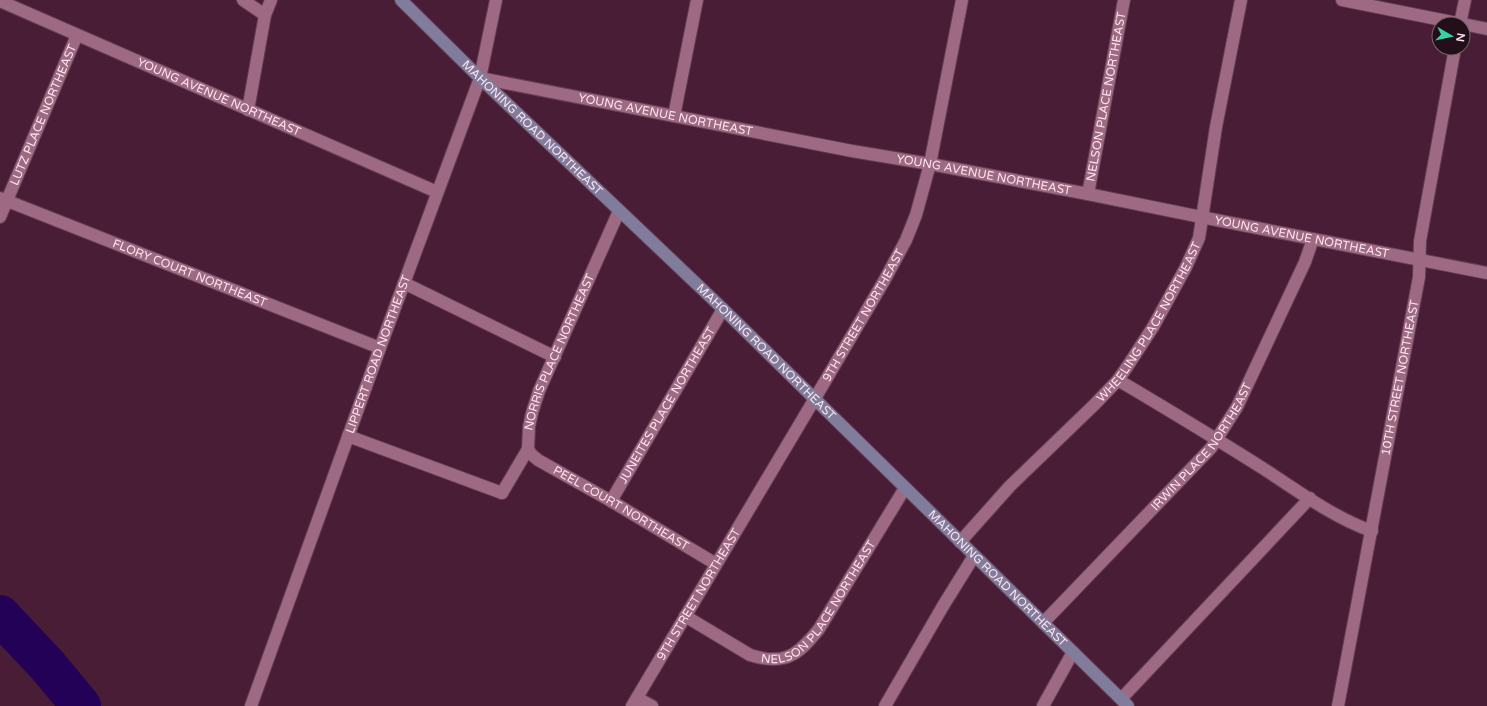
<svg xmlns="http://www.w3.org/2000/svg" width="1487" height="706" font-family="'Varela Round',sans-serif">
<rect width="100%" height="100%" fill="#491d35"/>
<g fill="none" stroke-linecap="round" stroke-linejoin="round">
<path stroke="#220157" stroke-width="40" d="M0 615 48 666 81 706"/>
<defs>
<g id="service">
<path d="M674 116 697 0"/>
<path id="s1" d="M1088 194 1124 0"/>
<path d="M404 283 555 357"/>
<path d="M1118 380C1167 409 1215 438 1264 469 1296 490 1336 519 1372 531"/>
<path d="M348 436 502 493"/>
<path id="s2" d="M960 542 1010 486 1094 405 1118 380 1127 367 1153 327 1186 267 1199 238 1216 127 1241 0"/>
<path id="s3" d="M1043 623 1211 448 1237 407 1305 262 1313 239"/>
<path d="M1121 699 1310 498"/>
</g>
<g id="minor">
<path d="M243 0 265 15"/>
<path d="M1342 0 1462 24"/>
<path id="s4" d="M0 1 437 192"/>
<path d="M1460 24 1465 0"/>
<path d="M1463 24 1487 29"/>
<path id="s5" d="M480 78 852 151 930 164 1088 194 1201 217 1487 273"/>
<path d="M248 110 265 15 271 0"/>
<path id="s6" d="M0 198 380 348"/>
<path id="s7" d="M0 217 77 35"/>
<path id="s8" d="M528 449 531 454 538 460 611 501 716 564"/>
<path id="s9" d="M502 493 528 449 529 427 532 413 539 391 619 211"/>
<path id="s10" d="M611 501 723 309"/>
<path id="s11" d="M685 616 750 655C785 666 798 655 819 629L905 488"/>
<path d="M637 698 652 706"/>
<path id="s12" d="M251 706 380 348 480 78 496 0"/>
<path id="s13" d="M632 706 814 400"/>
<path d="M885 706 943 606 974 556"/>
<path d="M1043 706 1073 652"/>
<path id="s14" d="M1338 706 1419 277 1420 241 1455 48"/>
</g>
<g id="tertiary">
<path id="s15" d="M814 400 884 281 906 240 916 215 930 164 962 0"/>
</g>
<g id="secondary">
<path id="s16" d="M401 0 480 78 723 309 1128 706"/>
</g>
</defs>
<use href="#service" stroke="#633e53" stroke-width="14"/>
<use href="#minor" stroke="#633e53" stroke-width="14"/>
<use href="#tertiary" stroke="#633e53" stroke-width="14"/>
<use href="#secondary" stroke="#633e53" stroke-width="14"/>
<use href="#service" stroke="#9e6983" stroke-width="12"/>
<use href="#minor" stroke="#9e6983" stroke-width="12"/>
<use href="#tertiary" stroke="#9e6983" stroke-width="12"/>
<use href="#secondary" stroke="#817c9c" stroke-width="12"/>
</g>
<g text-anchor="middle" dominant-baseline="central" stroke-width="3" stroke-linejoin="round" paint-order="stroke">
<g font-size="12" fill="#fde4ef" stroke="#230f1a">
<text stroke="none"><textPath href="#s4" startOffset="239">YOUNG AVENUE NORTHEAST</textPath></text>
<text stroke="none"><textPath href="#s1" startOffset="99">NELSON PLACE NORTHEAST</textPath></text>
<text stroke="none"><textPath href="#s5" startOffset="189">YOUNG AVENUE NORTHEAST</textPath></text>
<text stroke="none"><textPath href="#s7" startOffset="111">LUTZ PLACE NORTHEAST</textPath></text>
<text stroke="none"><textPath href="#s16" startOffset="183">MAHONING ROAD NORTHEAST</textPath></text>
<text stroke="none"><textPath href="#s5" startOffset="513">YOUNG AVENUE NORTHEAST</textPath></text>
<text stroke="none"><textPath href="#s5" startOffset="837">YOUNG AVENUE NORTHEAST</textPath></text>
<text stroke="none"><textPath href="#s6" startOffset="204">FLORY COURT NORTHEAST</textPath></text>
<text stroke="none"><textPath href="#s15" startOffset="98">9TH STREET NORTHEAST</textPath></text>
<text stroke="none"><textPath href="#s2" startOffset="292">WHEELING PLACE NORTHEAST</textPath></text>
<text stroke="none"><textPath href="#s16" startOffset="507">MAHONING ROAD NORTHEAST</textPath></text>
<text stroke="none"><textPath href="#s9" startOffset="154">NORRIS PLACE NORTHEAST</textPath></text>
<text stroke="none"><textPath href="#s12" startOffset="374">LIPPERT ROAD NORTHEAST</textPath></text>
<text stroke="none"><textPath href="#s14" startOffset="334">10TH STREET NORTHEAST</textPath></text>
<text stroke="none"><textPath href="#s10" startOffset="111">JUNEITES PLACE NORTHEAST</textPath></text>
<text stroke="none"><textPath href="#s3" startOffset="238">IRWIN PLACE NORTHEAST</textPath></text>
<text stroke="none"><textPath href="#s8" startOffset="111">PEEL COURT NORTHEAST</textPath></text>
<text stroke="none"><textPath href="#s16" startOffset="831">MAHONING ROAD NORTHEAST</textPath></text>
<text stroke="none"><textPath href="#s13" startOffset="130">9TH STREET NORTHEAST</textPath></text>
<text stroke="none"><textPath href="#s11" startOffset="173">NELSON PLACE NORTHEAST</textPath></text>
</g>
</g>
<g transform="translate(1451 36) rotate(99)"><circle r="19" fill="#230f1a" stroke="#7a646f"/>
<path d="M0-3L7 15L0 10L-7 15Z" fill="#35d4a7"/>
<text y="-6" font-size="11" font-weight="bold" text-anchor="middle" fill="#fde4ef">N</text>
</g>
</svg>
